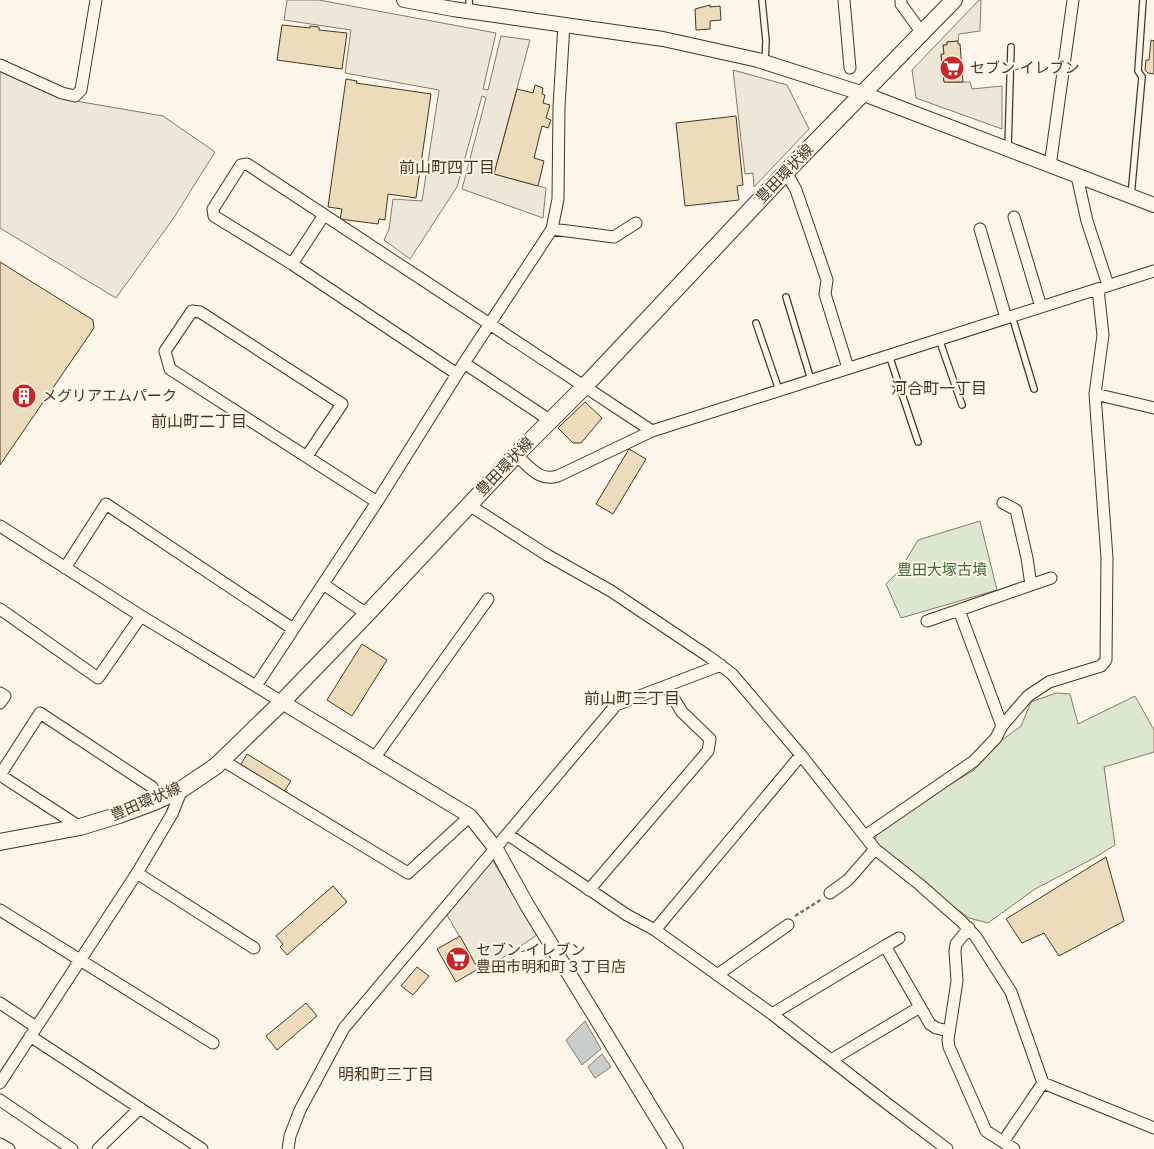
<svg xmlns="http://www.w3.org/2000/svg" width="1154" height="1149" font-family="'Alegreya Sans','Noto Sans JP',sans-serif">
<rect width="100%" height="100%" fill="#fbf6e9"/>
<path fill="#dce7d0" stroke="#887966" d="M980 521 997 590 901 618 886 584 900 570 918 540Z
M1056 693 1070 694 1078 724 1135 696 1154 730V752L1104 767 1115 845 1094 858 1035 889 988 923 969 918 875 849 876 834 923 801 974 770 1002 740 1021 726 1031 702Z"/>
<path fill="#ede7d9" stroke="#887966" d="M287 0H319L496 33 483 89 488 90 501 36 530 40 494 174 546 188 543 218 462 189 486 98 482 96 457 187 410 259 384 240 389 229 393 199 422 201 439 90 345 73 351 30 284 20Z
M979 0H981L980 31 959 34 958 41 947 42V45H943L944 54 941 55 944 82H970L972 89 1002 86V129L916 98 912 70Z
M0 68 70 100 163 116 215 152 173 219 116 298 0 228Z
M733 70 787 85 809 129 754 187 753 173 745 174Z
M489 861H493L537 935 480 973 446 913Z"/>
<path fill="#c9cecd" stroke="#887966" d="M585 1021 601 1049 582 1065 566 1040Z
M602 1054 611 1067 595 1078 588 1067Z"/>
<path fill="#ecdcbc" stroke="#4a3520" d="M710 5V7L720 6 721 20 710 21V29L696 30 695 9Z
M282 25 310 28V26L319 27V30L347 33 342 69 277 60Z
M1151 40 1154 41V74L1148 73 1145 70 1146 60H1149Z
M958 41V44H960L963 82H944L941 54H944L943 45H947V42Z
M346 79 357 81 356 83 431 94 416 198 388 194 385 220 379 219 378 224 340 219 342 209 328 207Z
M535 85 543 88 542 94 545 95 543 103 550 105 546 118 551 120 548 128 542 126 534 158 544 161 538 186 494 174 517 89 533 93Z
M736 116 743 185 737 186 739 200 685 206 676 123Z
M0 262 93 320 94 328 0 465Z
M585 402 602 418 581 443H573L558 428Z
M629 449 646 459 613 514 596 504Z
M362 644 387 660 352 716 327 700Z
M247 754 291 781 283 793 240 766Z
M1106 857 1124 921 1059 956 1044 933 1022 943 1006 919Z
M333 886 347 902 287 955 280 947 283 944 276 936Z
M460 936 478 969 456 982 437 949Z
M417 967 429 976 413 995 401 986Z
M306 1003 317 1016 277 1050 266 1036Z"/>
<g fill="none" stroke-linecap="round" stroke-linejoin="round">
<defs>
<path id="service" d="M469 0 470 11
M762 0 766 41 765 63
M1008 148 1011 47
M1131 196 1142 77 1138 71 1143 0
M786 297 811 380
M1012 316 1034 389
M756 323 779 390
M939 339 962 405
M889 355 918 442"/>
<path id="minor" d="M844 0 850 68
M901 0V4L922 33
M0 65 62 93 75 96 81 90 96 0
M1050 166 1073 0
M786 172 796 190 827 280 825 294 848 368
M1077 176 1087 221 1108 285
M1014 217 1041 307
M552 229 614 237 636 223
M980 229 1006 318
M292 264 324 215
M464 363 551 421
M457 374 292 264 214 216 213 209 241 165 247 164 652 431
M1095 394 1154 408
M516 455C530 467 539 482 558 476L652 431 1154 271
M307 456 342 404 200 312 192 311 165 351 170 369 377 502
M1003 503 1016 510 1027 558 1031 585
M469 505 547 555 611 591 708 656 732 674 801 755 875 849 919 884 961 921 976 937 1011 992 1043 1083 1154 1128
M0 526 141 616 282 702
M65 568 106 504 293 629
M323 584 367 614
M0 609 98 678 141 616
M927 621 959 610
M256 686 377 502 464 363 552 229 558 199 559 107 564 24
M0 693 5 696 0 703
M1002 726 959 610 1051 578
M375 757 488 599
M222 760 408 873 470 816
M80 827 0 775 40 713 152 787 160 800
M507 834 627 915 655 930 772 1014 885 1102 947 1149
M865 836 974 761 996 738 1002 726 1028 696 1049 682 1101 666 1106 660 1107 558 1095 394 1103 335 1098 289
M137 873 254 948
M589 890 708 751 710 739 682 712 666 686
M830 893 848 880 875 849
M0 910 213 1043
M969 928 956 944 955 951 957 981 948 1040 949 1047 986 1131 1014 1149
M655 930 801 755
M885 946 899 938
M717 975 788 925
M0 1003 36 1027
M772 1014 885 946 930 1024 936 1028 949 1031
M30 1036 202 1149
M831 1060 920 1007
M0 1083 137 873 172 814 182 789
M0 1100 72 1149
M1003 1142 1043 1083
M0 1144 9 1149
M98 1149 140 1108
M288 1149 290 1136 300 1110 344 1028 616 705 721 665"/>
<path id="tertiary" d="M404 0 453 9 663 39 758 60 864 94 1154 205
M282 702 470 816 496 849 527 905 676 1149"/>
<path id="secondary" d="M0 842 80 827 119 815 154 802 182 789 216 766 282 702 367 614 516 455 584 387 786 172 954 0"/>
</defs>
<use href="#service" stroke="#4a3520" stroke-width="8"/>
<use href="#minor" stroke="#4a3520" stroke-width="13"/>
<use href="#tertiary" stroke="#4a3520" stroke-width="16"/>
<use href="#secondary" stroke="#4a3520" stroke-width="18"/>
<path stroke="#7f6f5c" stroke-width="2.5" stroke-dasharray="4 2.5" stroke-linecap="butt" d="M795 916 822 899"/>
<use href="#service" stroke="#fbf6e9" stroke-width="5.5"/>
<use href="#minor" stroke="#fbf6e9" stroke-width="11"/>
<use href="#tertiary" stroke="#fbf6e9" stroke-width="14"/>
<use href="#secondary" stroke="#fbf6e9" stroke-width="16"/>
</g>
<defs>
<symbol id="supermarket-disc" viewBox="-11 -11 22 22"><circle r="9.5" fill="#c62828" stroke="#fbf6e9"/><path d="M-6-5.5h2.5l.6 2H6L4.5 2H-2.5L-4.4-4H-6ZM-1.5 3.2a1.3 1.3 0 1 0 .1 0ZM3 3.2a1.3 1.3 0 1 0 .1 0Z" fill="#fff"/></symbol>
<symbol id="building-disc" viewBox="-11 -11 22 22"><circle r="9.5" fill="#c62828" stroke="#fbf6e9"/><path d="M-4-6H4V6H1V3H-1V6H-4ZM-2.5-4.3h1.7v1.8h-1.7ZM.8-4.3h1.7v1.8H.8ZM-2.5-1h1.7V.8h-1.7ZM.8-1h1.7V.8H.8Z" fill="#fff"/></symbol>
</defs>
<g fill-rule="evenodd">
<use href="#supermarket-disc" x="938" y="54" width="28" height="28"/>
<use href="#building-disc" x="10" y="382" width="28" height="28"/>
<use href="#supermarket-disc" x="444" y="945" width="28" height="28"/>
</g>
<g text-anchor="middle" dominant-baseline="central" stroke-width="4" stroke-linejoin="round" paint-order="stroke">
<g font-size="15" fill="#4a3520" stroke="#fbf6e9" text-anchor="start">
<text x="970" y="68">セブン-イレブン</text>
<text x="42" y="396">メグリアエムパーク</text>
<text x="476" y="950">セブン-イレブン<tspan x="476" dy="17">豊田市明和町３丁目店</tspan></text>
</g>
<g font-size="15" fill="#4a3520" stroke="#fbf6e9">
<text transform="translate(785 174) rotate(-46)">豊田環状線</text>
<text transform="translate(505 467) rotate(-46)">豊田環状線</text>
<text transform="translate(146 802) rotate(-23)">豊田環状線</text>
</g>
<g font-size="15" fill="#436837" stroke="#fbf6e9">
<text x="942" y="570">豊田大塚古墳</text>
</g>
<g font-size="16" fill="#4a3520" stroke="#fbf6e9">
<text x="447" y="168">前山町四丁目</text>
<text x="939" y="389">河合町一丁目</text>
<text x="199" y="422">前山町二丁目</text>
<text x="632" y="699">前山町三丁目</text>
<text x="386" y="1075">明和町三丁目</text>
</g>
</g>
</svg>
